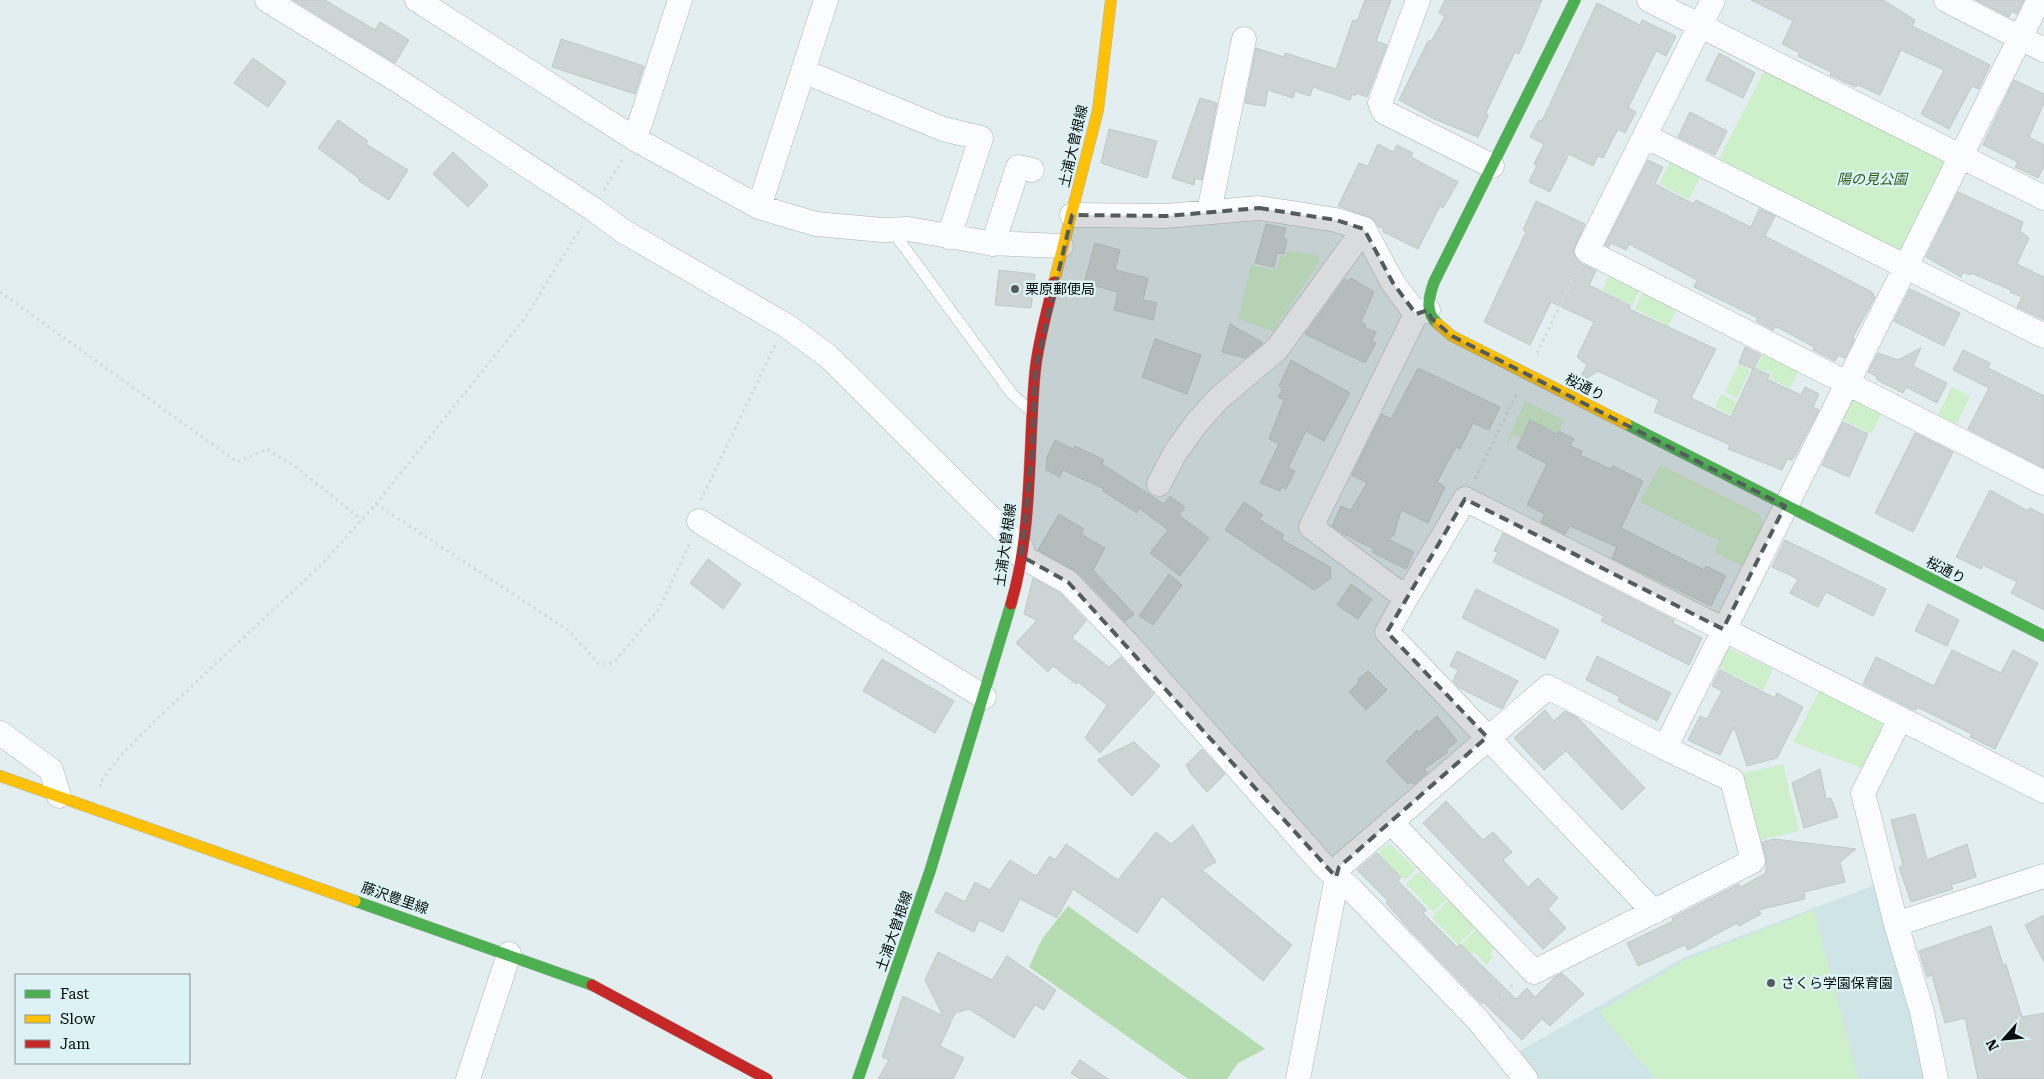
<svg xmlns="http://www.w3.org/2000/svg" width="2044" height="1079" font-family="'Roboto Serif','Noto Sans JP',serif">
<rect width="100%" height="100%" fill="#e2eeef"/>
<path fill="#cee4e7" d="M1875 885 1929 1077 1919 1079H1535L1516 1053 1685 957Z"/>
<path fill="#cdf0ca" d="M1766 67 1949 158 1903 247 1896 252 1718 161Z
M1670 162 1700 178 1689 199 1659 184Z
M1288 251 1319 255V262L1273 331 1238 319 1251 265 1276 270 1280 256 1285 257Z
M1609 276 1639 291 1632 305 1602 290Z
M1643 292 1677 308 1667 329 1663 327 1664 324 1635 309Z
M1763 354 1799 371 1790 388 1770 378 1772 374 1762 369 1760 373 1755 370Z
M1739 364 1750 370 1737 398 1725 392Z
M1952 387 1970 396 1957 424 1938 415Z
M1721 394 1763 415 1746 422 1715 407Z
M1856 400 1882 413 1871 434 1841 419 1848 403Z
M1525 401 1564 420 1558 433 1530 420 1521 438 1513 434 1508 444 1506 443Z
M1660 465 1760 515 1763 527 1744 567 1714 552 1719 541 1640 502Z
M1728 648 1773 669 1763 690 1719 668Z
M1820 690 1880 717 1884 728 1864 769 1793 742Z
M1783 764 1799 831 1757 841 1741 774Z
M1391 845 1416 869 1405 880 1378 853 1383 847Z
M1419 872 1446 900 1433 912 1406 884Z
M1449 900 1476 927 1458 945 1432 917Z
M1814 910 1858 1079H1656L1599 1012 1685 960Z
M1477 929 1495 948 1490 953 1493 957 1486 965 1474 952 1471 955 1458 948Z"/>
<path fill="#b5dbb1" d="M1068 906 1265 1049 1238 1063 1227 1079H1188L1029 967 1042 939Z"/>
<path fill="#ccd5d4" stroke="#c0c9c8" d="M293 0H325L375 30 380 22 409 40 395 63Z
M1365 0H1391L1376 41 1387 45 1367 97 1356 93 1355 96 1352 94 1350 100 1313 87 1310 96 1295 91 1293 98 1268 90 1265 106 1245 103 1256 48 1284 57 1285 53 1336 69 1353 20 1357 21Z
M1445 0H1542L1519 54 1515 52 1486 113 1488 116 1478 137 1432 118 1399 100 1428 41 1432 40 1445 16 1439 13Z
M1751 0H1883L1915 20 1912 26 1990 65 1979 89 1972 86 1949 129 1921 114 1944 70 1901 50 1880 95 1858 85 1856 87 1830 75 1831 72 1798 56 1800 53 1782 44 1793 21Z
M1976 0H2024L2017 14 2012 11 2009 17Z
M1597 3 1640 25 1642 20 1676 36 1666 56 1656 51 1628 108 1636 112 1625 133 1618 129 1603 158 1598 156 1593 166 1569 154 1550 192 1529 182 1537 165 1534 164 1544 144 1530 137 1539 120 1542 121Z
M561 39 644 66 635 94 552 67Z
M1719 53 1755 73 1743 98 1706 80Z
M253 58 286 82 268 107 234 83Z
M2014 80 2044 94V103L2029 137 2044 145V166L2038 178 2015 167 2018 162 1983 145Z
M1200 98 1217 103 1202 180 1195 178 1194 185 1172 178Z
M1690 112 1727 131 1715 155 1678 137Z
M338 120 368 141 366 144 408 170 389 200 359 181 360 179 318 148Z
M1109 129 1157 141 1147 178 1101 163Z
M1378 144 1393 152 1397 145 1413 153 1411 157 1458 182 1443 208 1440 206 1418 249 1383 232 1384 229 1378 226 1372 218 1338 206 1359 163 1368 166Z
M453 152 488 185 468 207 433 174Z
M1648 160 1663 167 1655 184 1694 204 1696 200 1751 227 1759 209 1775 216 1765 236 1872 292 1875 297 1853 337 1854 340 1845 358 1838 355 1835 361 1813 350 1814 347 1779 328 1775 327 1773 330 1756 321 1758 318 1694 287 1697 280 1629 244 1626 250 1611 243 1609 247 1605 245Z
M1958 192 2023 222 2020 231 2029 238 2017 264 2044 277V320L2017 307 2022 297 2010 292 2011 290 1971 273 1970 275 1963 272 1961 277 1926 257Z
M1536 201 1585 224 1573 252 1580 263 1596 271 1589 285 1631 306 1629 309 1716 349 1691 398 1731 417 1753 369 1739 363 1745 347 1761 355 1754 368 1770 375 1767 379 1801 395 1805 387 1819 394 1813 407 1819 410 1796 454 1792 460 1787 459 1782 470 1728 449 1730 445 1654 412 1659 400 1598 371 1580 383 1578 382 1587 365 1577 357 1594 322 1551 302 1530 345 1484 322 1526 232 1523 230Z
M1266 224 1286 228 1283 238 1287 240 1284 254 1277 253 1274 267 1255 263Z
M1095 243 1120 250 1115 270 1148 278 1143 300 1157 303 1153 320 1114 310 1118 292 1084 283Z
M999 270 1035 274 1031 308 995 305Z
M1351 278 1374 292 1361 322 1366 325 1365 328 1376 332 1372 341 1376 343 1365 363 1305 334 1345 279 1348 281Z
M1910 289 1960 313 1944 346 1894 321Z
M1230 324 1263 343 1245 358 1222 352Z
M1155 339 1201 355 1187 394 1142 377Z
M1921 348 1913 366 1947 383 1937 403 1906 387 1903 393 1877 380 1876 376 1868 372 1878 353 1898 360Z
M1963 350 1990 363 1988 368 2044 396V468L1968 429 1989 388 1953 370Z
M1291 360 1350 393 1324 441 1306 431 1288 468 1295 471 1286 489 1282 487 1280 491 1260 483 1279 444 1269 439 1284 400 1278 397 1283 388 1279 386Z
M1418 368 1500 407 1489 430 1473 423 1460 449 1456 447 1437 482 1445 487 1428 523 1401 510 1394 535 1388 539 1414 552 1406 569 1372 552 1374 549 1344 534 1332 526 1341 506 1351 510 1367 483 1352 475 1382 414 1391 419Z
M1530 420 1557 434 1559 431 1574 439 1570 446 1582 451 1580 455 1611 469 1613 466 1643 481 1621 528 1704 570 1706 566 1726 576 1711 606 1612 558 1617 547 1570 526 1565 534 1541 522 1545 514 1527 505 1547 464 1517 448Z
M1843 422 1868 434 1849 477 1822 465Z
M1915 433 1953 452 1913 532 1875 513Z
M1055 440 1073 449 1075 446 1104 460 1102 464 1164 504 1170 496 1185 507 1179 515 1209 538 1180 576 1150 553 1168 530 1139 508 1137 513 1103 491 1104 489 1063 470 1060 477 1046 470 1047 457Z
M1990 490 2028 511 2030 508 2044 515V610L2011 593 2017 582 1983 565 1981 569 1956 557Z
M1244 502 1263 515 1259 519 1284 535 1281 539 1330 567 1331 578 1314 590 1225 530Z
M1059 514 1084 529 1081 534 1105 548 1093 570 1134 614 1125 621 1078 572 1038 550Z
M1503 533 1674 620 1673 623 1702 638 1689 665 1601 621 1604 616 1493 562 1498 552 1494 551Z
M1785 540 1886 589 1873 616 1826 592 1818 607 1790 593 1798 579 1772 567Z
M708 559 741 584 723 609 690 583Z
M1169 574 1182 585 1153 625 1139 616Z
M1033 578 1060 593 1086 621 1072 638 1109 667 1121 657 1154 694 1100 753 1085 738 1107 705 1078 682 1076 684 1053 666 1048 672 1016 643 1037 620 1024 614Z
M1351 584 1372 599 1358 619 1337 605Z
M1476 589 1559 630 1545 659 1462 618Z
M1928 604 1959 620 1947 646 1915 631Z
M1952 650 2001 673 2013 650 2038 663 1995 749 1970 737 1972 734 1917 707 1916 710 1912 709 1863 684 1876 657 1934 686Z
M1457 651 1518 681 1502 709 1458 687 1453 681 1458 670 1450 666Z
M1597 656 1671 693 1657 721 1618 701 1620 697 1586 680Z
M882 659 954 701 935 733 863 691Z
M1720 670 1775 698 1777 693 1803 707 1777 758 1747 766 1734 727 1720 755 1688 740 1700 716 1707 719 1722 691 1712 686Z
M1368 671 1387 690 1366 710 1349 692 1359 682 1357 680Z
M1545 710 1554 721 1565 711 1577 717 1645 788 1622 810 1566 751 1544 770 1514 738Z
M1437 716 1457 741 1446 750 1448 752 1424 769 1427 773 1414 784 1411 782 1408 784 1386 761 1417 730 1419 732Z
M1134 742 1160 766 1132 796 1097 760Z
M1202 749 1225 774 1207 792 1191 774 1186 765Z
M1820 769 1826 799 1831 798 1838 817 1804 828 1792 783Z
M1446 801 1483 840 1493 832 1512 852 1503 860 1528 887 1538 878 1558 898 1548 909 1566 928 1543 949 1423 823Z
M1915 814 1927 860 1967 844 1976 877 1951 885 1953 889 1911 902 1899 867 1903 865 1891 820Z
M1193 825 1216 862 1202 870 1292 945 1263 981 1162 896 1137 933 1073 889 1057 918 1020 899 1003 932 979 920 974 932 935 912 946 892 965 902 975 882 990 890 1010 860 1036 876 1050 856 1055 860 1066 844 1118 880 1156 832 1171 844Z
M1774 839 1856 849 1840 862 1845 882 1804 892 1805 899 1758 910 1761 914 1739 926 1737 923 1688 950 1685 945 1638 966 1627 943 1673 921 1672 918 1739 884 1741 887 1766 873V858L1762 842Z
M1377 853 1401 877 1398 881 1427 910 1423 913 1457 947 1460 944 1516 999 1527 988 1535 997 1555 977 1562 973 1584 994 1550 1026 1542 1019 1522 1040 1483 1002 1482 1004 1412 932 1386 903 1388 901 1357 870Z
M2044 915V962L2025 925Z
M1991 926 2003 965 2006 964 2022 1017 2044 1013V1079H1978L1965 1018 1945 1023 1932 975 1927 977 1919 951Z
M938 952 992 980 1007 956 1056 990 1044 1010 1035 1005 1014 1038 969 1009 955 1013 940 1046 964 1058 953 1079H878L889 1060 882 1057 903 996 943 1016 925 980Z
M1080 1060 1108 1079H1080L1071 1073Z"/>
<g fill="none" stroke-linecap="round" stroke-linejoin="round">
<defs>
<path id="lane" d="M896 230 899 240 1012 394 1030 410"/>
<path id="street" d="M267 0 400 82 593 209 623 231 787 326 828 356 1022 549
M417 0 635 139 759 207 816 224 883 230 908 229 989 243 1061 246
M1418 0 1380 103 1384 112 1492 166
M1649 0 2044 198
M1713 0 1587 251 2044 483
M1946 0 2044 50
M803 71 943 129 981 138 949 237
M1645 136 2044 336
M635 139 680 0
M759 207 826 0
M1209 212 1244 39
M1072 215 1166 216 1259 208 1336 220 1364 229 1393 283 1416 314
M993 244 1018 167 1032 170
M1428 310 1416 314 1311 527 1406 598 1387 632 1654 912
M1159 484 1175 453 1195 425 1218 399 1277 349 1364 229
M699 521 984 697
M1021 556 1068 582 1126 642 1324 866 1351 889 1477 1019 1526 1079
M1406 598 1465 499 2044 791
M1900 719 1863 793 1896 924 1922 1012 1936 1079
M0 733 51 770 59 796
M1665 748 2039 0
M1896 924 2044 876
M468 1079 509 954
M1298 1079 1339 867 1548 687 1665 748 1732 780 1753 861 1534 972 1391 822"/>
<path id="fast" d="M1438 324C1424 312 1429 297 1434 282L1575 0
M1626 424 2044 636
M355 901 592 985
M858 1079 930 871 1011 604"/>
<path id="slow" d="M1054 282 1098 110 1111 0
M1438 324 1452 336 1626 424
M0 776 355 901"/>
<path id="jam" d="M1011 604C1033 530 1028 447 1035 372 1038 342 1047 311 1054 282
M592 985 767 1079"/>
</defs>
<use href="#lane" stroke="#acb5b6" stroke-width="12"/>
<use href="#street" stroke="#acb5b6" stroke-width="25"/>
<use href="#fast" stroke="#acb5b6" stroke-width="12"/>
<use href="#slow" stroke="#acb5b6" stroke-width="12"/>
<use href="#jam" stroke="#acb5b6" stroke-width="12"/>
<path stroke="#d6dadb" stroke-width="3" stroke-dasharray="2.5 4" stroke-linecap="butt" d="M604 190 624 157
M0 292 237 462 267 449 297 468 362 520
M1537 353 1577 271
M1475 479 1516 395
M701 500 776 343
M376 504 568 630 599 664H609L616 660 659 609 691 541
M100 787 102 780 123 753 160 716 322 564 376 504 525 318 581 227
M1492 1005 1514 983"/>
<use href="#lane" stroke="#fbfcfd" stroke-width="11"/>
<use href="#street" stroke="#fbfcfd" stroke-width="24"/>
<use href="#fast" stroke="#4caf50" stroke-width="11"/>
<use href="#slow" stroke="#ffc107" stroke-width="11"/>
<use href="#jam" stroke="#c62828" stroke-width="11"/>
</g>
<path fill="#535c5d" fill-opacity="0.2" stroke="#535c5d" stroke-width="4" stroke-dasharray="10 6" stroke-linejoin="round" d="M1259 208 1336 220 1364 229 1393 283 1416 314 1428 310 1431 318 1452 336 1785 506 1723 629 1465 499 1387 632 1487 737 1339 867 1336 877 1068 582 1021 556 1032 453 1035 370 1072 215 1166 216Z"/>
<g fill="#535c5d" stroke="#dcf2f5" stroke-width="2">
<circle cx="1015" cy="289" r="5"/>
<circle cx="1771" cy="983" r="5"/>
</g>
<g text-anchor="middle" dominant-baseline="central" stroke-width="5" stroke-linejoin="round" paint-order="stroke">
<g font-size="14" fill="#060d0e" stroke="#dcf2f5">
<text transform="translate(1073 146) rotate(-77)">土浦大曽根線</text>
<text transform="translate(1585 387) rotate(27)">桜通り</text>
<text transform="translate(1005 545) rotate(-82)">土浦大曽根線</text>
<text transform="translate(1946 570) rotate(27)">桜通り</text>
<text transform="translate(395 898) rotate(19)">藤沢豊里線</text>
<text transform="translate(894 931) rotate(-71)">土浦大曽根線</text>
</g>
<g font-size="14" font-style="italic" fill="#285d10" stroke="#dcf2f5">
<text x="1872" y="179">陽の見公園</text>
</g>
<g font-size="14" fill="#060d0e" stroke="#dcf2f5" text-anchor="start">
<text x="1025" y="289">栗原郵便局</text>
<text x="1781" y="983">さくら学園保育園</text>
</g>
</g>
<rect x="15" y="974" width="175" height="90" fill="#dcf2f5" stroke="#869699"/>
<rect x="25" y="990" width="25" height="8" fill="#4caf50" stroke="#869699"/>
<text x="60" y="999" font-size="15" fill="#060d0e">Fast</text>
<rect x="25" y="1015" width="25" height="8" fill="#ffc107" stroke="#869699"/>
<text x="60" y="1024" font-size="15" fill="#060d0e">Slow</text>
<rect x="25" y="1040" width="25" height="8" fill="#c62828" stroke="#869699"/>
<text x="60" y="1049" font-size="15" fill="#060d0e">Jam</text>
<g transform="translate(2004 1039) rotate(243)" stroke="#dcf2f5" stroke-width="4" paint-order="stroke">
<path d="M0-4L9 19L0 12L-9 19Z" fill="#060d0e"/>
<text y="-8" font-size="14" font-weight="bold" text-anchor="middle" fill="#060d0e">N</text>
</g>
</svg>
